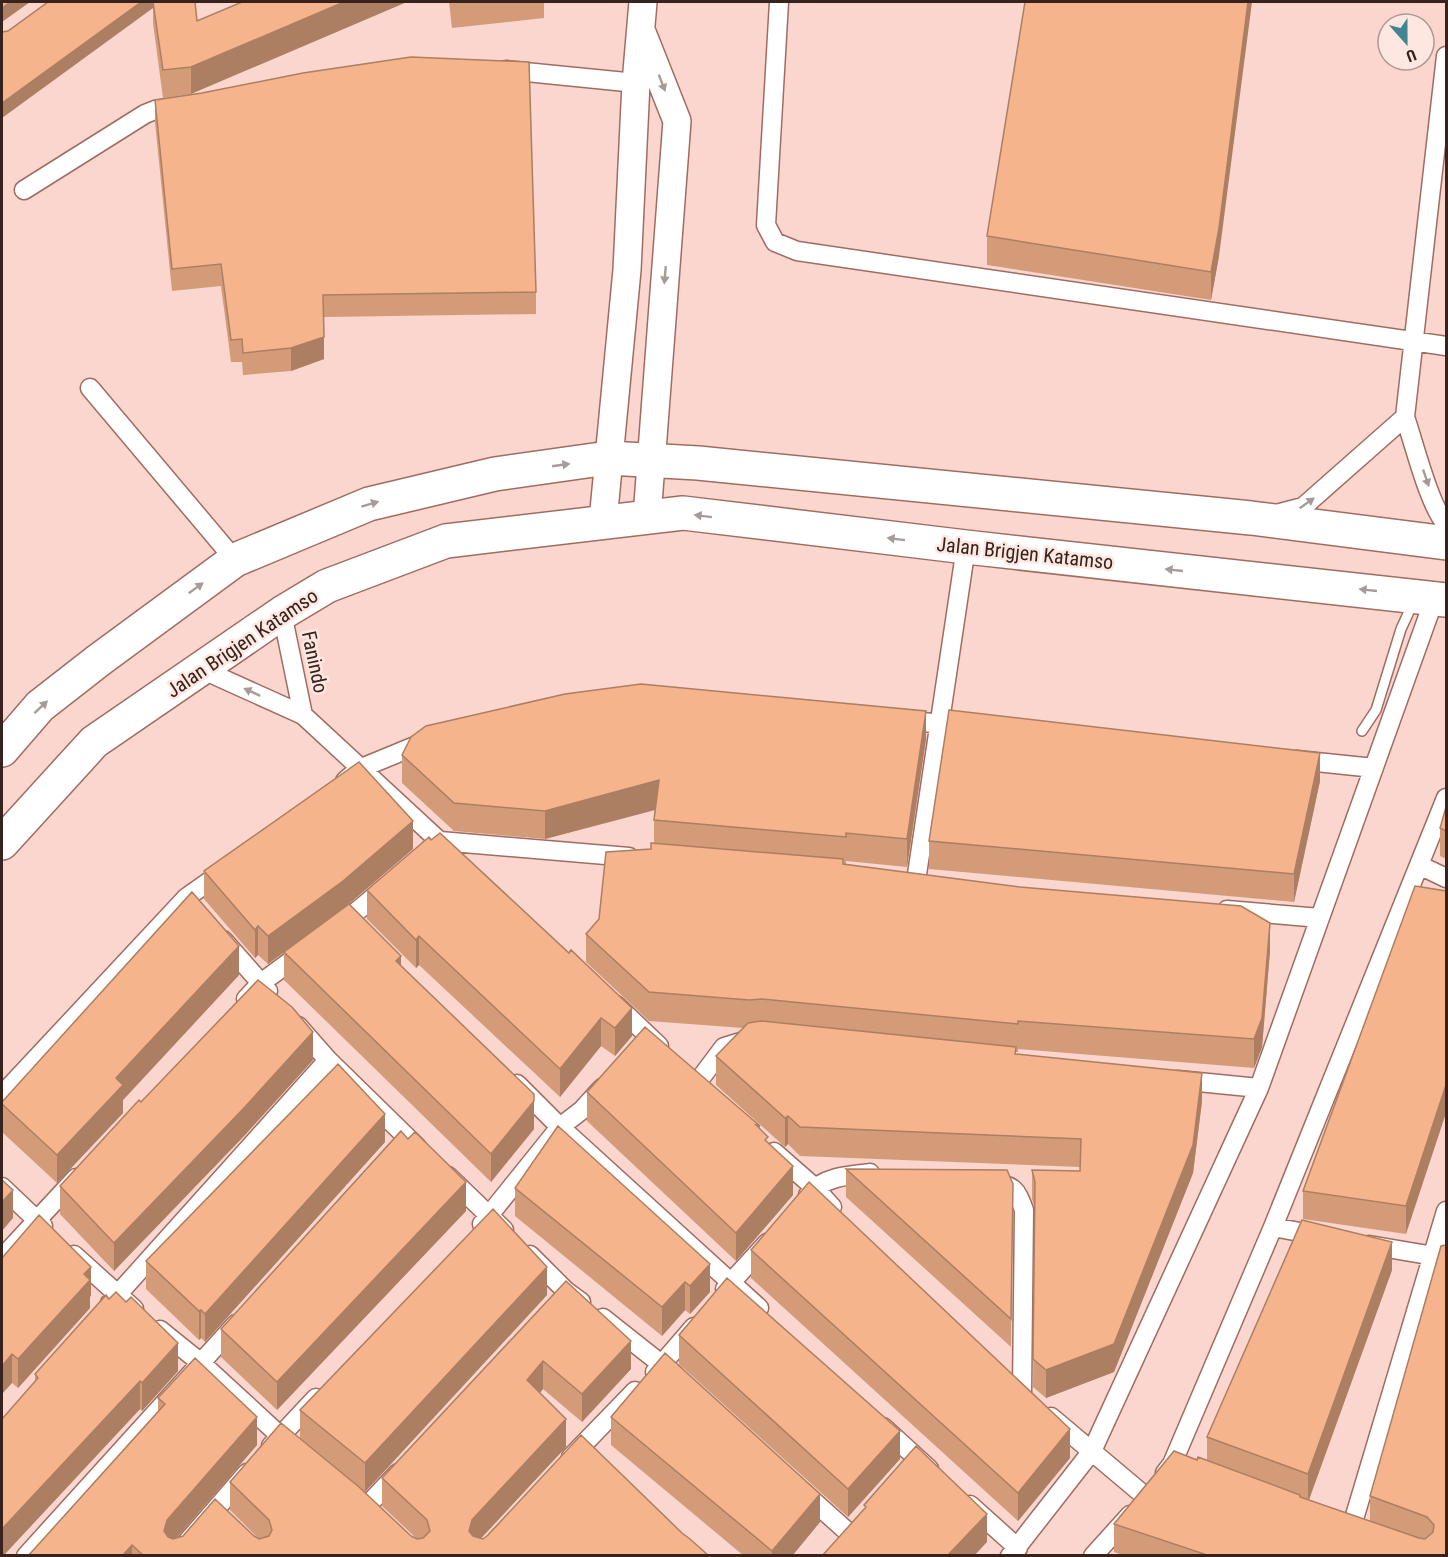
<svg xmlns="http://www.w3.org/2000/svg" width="1448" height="1557" font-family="'Roboto Condensed',sans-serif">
<rect width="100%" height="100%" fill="#fad6cf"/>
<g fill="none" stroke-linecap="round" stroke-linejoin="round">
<defs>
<path id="lane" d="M1362 731 1376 710 1401 629 1413 603"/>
<path id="street" d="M779 2 766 225 775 242 797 251 1446 346
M506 70 636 83
M24 190 145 114 155 110 180 107
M90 388 235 560
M1405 417 1446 56
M1280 513 1303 507 1405 417C1414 443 1429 505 1446 524
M282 613 303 715
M201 669 303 715 448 849
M903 720 971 727
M1297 760 1374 768
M345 781 359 769 427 741
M429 850 440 841 629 857
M1419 865 1446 878
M916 881 966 547
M1227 910 1320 918
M338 927 386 887
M223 940 268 991
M246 999 261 983 303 952
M616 1005 659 1046
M298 1026 328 1060 417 1147
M1178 1080 1259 1088
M697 1083 724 1047 747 1040
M517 1084 560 1127 759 1308
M2 1095 187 897 224 871
M774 1152 814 1187 832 1207
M448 1176 504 1230
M991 1183C1013 1185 1016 1188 1024 1210L1022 1392
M2 1187 43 1226
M808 1195C823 1177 848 1175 870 1173
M482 1224 560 1127 582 1110 602 1088
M1273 1227 1321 1236
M1369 1245 1434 1256 1446 1263
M74 1255 134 1309
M530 1255 566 1291 581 1302
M2 1258 76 1178
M725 1289 767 1243
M110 1303 328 1060
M603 1318 675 1375
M160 1330 201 1363 288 1443
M655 1372 694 1327
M1051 1417 1146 1497
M883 1427 929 1469
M271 1446 316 1398
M571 1457 635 1391
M1165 1473 1172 1464 1273 1227 1446 798
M802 1491 850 1534
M970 1505 1018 1548
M366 1507 398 1473
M1351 1529 1446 1211
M26 1556 236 1324
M175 1556 247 1473
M1010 1556 1092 1451 1259 1088 1435 597
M1093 1556 1130 1515"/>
<path id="secondary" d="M643 35 677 121 647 517
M603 521 627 270 636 83 643 2"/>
<path id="highway" d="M2 750 40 706 99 660 235 560 369 504 495 474 608 458 698 463 1251 518 1446 543
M2 843 94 742 282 613 327 586 446 541 683 513 966 547 1446 600"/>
</defs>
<use href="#lane" stroke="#a06c61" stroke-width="12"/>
<use href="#street" stroke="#a06c61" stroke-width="21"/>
<use href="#secondary" stroke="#a06c61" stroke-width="30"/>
<use href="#highway" stroke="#a06c61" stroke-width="36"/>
<use href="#lane" stroke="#fff" stroke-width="9"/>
<use href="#street" stroke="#fff" stroke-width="18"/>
<use href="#secondary" stroke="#fff" stroke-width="27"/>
<use href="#highway" stroke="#fff" stroke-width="33"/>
</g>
<path fill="#d49b78" d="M48 2H195L191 94 163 98 153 23V8L3 33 8 31Z
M449 2H544V18L452 28Z
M155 100 536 292V314L324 317V359L291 371 243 375 242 362H231L221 286 172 291 155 122Z
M987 236 1219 256 1211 300 987 265Z
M926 739 907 867 846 861V865L1270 951 1262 1047 1254 1068 1018 1049V1052H1016V1054L1202 1101 1193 1173 1114 1372 1046 1398 1033 1387 1035 1209 1032 1199V1170L1080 1171V1167L800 1156 788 1144 785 1147 716 1085V1056L743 1028 649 1021 586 962V934L599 919 651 849 654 843V820L655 809 545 839 454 831 402 783V755Z
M1320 781 1294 902 929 869V841Z
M1446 807V859L1440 856V828Z
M429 837 632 1036 615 1056 601 1046 560 1097 419 965 416 968 367 919V890Z
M413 849 346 906 401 966 534 1129 491 1182 284 980V952L268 964 258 955 255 958 204 899V871Z
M1446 891 1406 1234 1303 1219V1191Z
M239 975 123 1100V1113L57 1183 2 1132V1102Z
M313 1060 244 1136 114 1271 60 1214V1186L141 1102Z
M587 1092 760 1126V1129L768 1144 793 1195 736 1261 587 1121Z
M408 1139 466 1211 277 1410 221 1357V1329Z
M385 1142 205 1342 201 1338 199 1340 146 1289V1261Z
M846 1169 1013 1184 1011 1347 846 1197Z
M515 1188 710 1292 690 1314 685 1310 662 1336 515 1216Z
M1446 1245V1556H1125L1114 1552V1524L1197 1460 1207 1461V1437L1392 1270 1309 1500 1370 1521V1496Z
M751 1250 1070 1458 1018 1521 751 1278Z
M2 1258 91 1295 90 1297V1308L18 1388 12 1383Z
M566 1281 631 1369 582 1422 543 1389 540 1393 566 1447 481 1538 682 1533 709 1556H28L158 1411V1398L257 1445 176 1538 254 1536 259 1539 230 1510V1482L411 1536 417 1539 382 1506V1478Z
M547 1295 365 1492 300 1438V1410Z
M679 1335 900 1459 848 1517 679 1364Z
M178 1371 142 1411 140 1409 3 1556H2L35 1382V1374Z
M611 1417 820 1522 792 1556H744L611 1445Z"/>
<path fill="#ac7e62" d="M10 2H30L2 22V8Z
M141 2H153V8L2 118V103Z
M344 2H407L191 94V67Z
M1248 2H1252L1219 256 1211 300V272Z
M324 337V359L291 371V348Z
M926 711V739L907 867V839Z
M1320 753V781L1294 902V874Z
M659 780V809L545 839V811Z
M413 821V849L343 909 268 964V936Z
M1270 923V951L1262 1047 1254 1068V1039Z
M258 926V955L255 958V930Z
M419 936V965L416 968V940Z
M239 946V975L123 1100V1113L57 1183V1155L116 1078Z
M401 956V984L396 961Z
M632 1008V1036L615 1056V1028Z
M601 1018V1046L560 1097V1069Z
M313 1032V1060L244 1136 114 1271V1243Z
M1202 1073V1101L1193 1173 1114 1372 1046 1398V1370Z
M1446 1085V1113L1406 1234V1206Z
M534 1101V1129L491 1182V1154Z
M385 1114V1142L205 1342V1314Z
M788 1116V1144L785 1147V1118Z
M793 1166V1195L736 1261V1233Z
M466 1182V1211L277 1410V1382Z
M13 1190V1218L2 1231V1202Z
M1392 1242V1270L1308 1502V1474Z
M710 1264V1292L690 1314V1286Z
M91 1267V1295L90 1297V1308L18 1388V1359L84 1274Z
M547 1267V1295L365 1492V1463Z
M685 1282V1310L662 1336V1307Z
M201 1310V1338L199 1340V1311Z
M631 1341V1369L582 1422V1394Z
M178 1343V1371L142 1411V1383Z
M12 1354V1383L2 1394V1366Z
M543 1361V1389L527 1408V1380Z
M140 1381V1409L3 1556H2V1529Z
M257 1417V1445L167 1549 164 1531 167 1520Z
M566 1419V1447L472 1548 469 1531 472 1520Z
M1070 1429V1458L1018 1521V1493Z
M900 1431V1459L848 1517V1489Z
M820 1494V1522L792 1556H772V1551Z
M987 1514V1542L974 1556H947Z
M132 1545V1556H122Z"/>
<path fill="#f6b48c" stroke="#ac7e62" stroke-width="1.5" d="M2 2H10L2 8Z
M48 2H141L2 103V32L8 31Z
M153 2H195L197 21 242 2H344L191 67 163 70Z
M1025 2H1248L1219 228 1211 272 987 236Z
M411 57 529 62 536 292 323 295 324 337 291 348 243 353 242 339 231 340 221 264 172 269 155 100 202 93 303 73Z
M641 684 926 711 907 839 846 833V837L654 820 659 780 545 811 454 803 402 755 411 737 426 726 565 694Z
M949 710 1320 753 1294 874 929 841Z
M359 762 413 821 343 881 268 936 258 926 255 930 204 871Z
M1446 807V831L1440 828Z
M440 833 569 953 571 950 632 1008 615 1028 601 1018 560 1069 419 936 416 940 367 890 429 837 431 840Z
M651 843 843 859V864L1020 887 1241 906 1270 923 1262 1018 1254 1039 1018 1021V1024L762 999 749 1000 649 992 586 934 599 919 606 852 651 849Z
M1415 886 1446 891V1085L1406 1206 1303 1191Z
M192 892 239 946 116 1078 123 1085 57 1155 2 1104V1102Z
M349 904 401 956 396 961 534 1094V1101L491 1154 284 952Z
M258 980 292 1007 313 1032 244 1108 114 1243 60 1186 139 1100 141 1102Z
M761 1021 1016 1047 1015 1054 1202 1073 1193 1145 1114 1344 1046 1370 1033 1359 1035 1182 1032 1170 1080 1171 1081 1139 800 1127 788 1116 785 1118 716 1056 748 1023Z
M645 1027 760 1126 756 1125 768 1137 765 1140 793 1166 736 1233 587 1092Z
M338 1064 385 1114 205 1314 201 1310 199 1311 146 1261Z
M558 1126 710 1264 690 1286 685 1282 662 1307 515 1188Z
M401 1131 408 1139 415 1132 466 1182 277 1382 221 1329Z
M846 1169 1007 1170 1013 1184 1011 1319Z
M2 1180 13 1190 2 1202Z
M809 1182 1070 1429 1018 1493 751 1250Z
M493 1209 547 1267 365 1463 300 1410Z
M39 1215 91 1267 84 1274 90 1280 18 1359 12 1354 2 1366V1258Z
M1302 1220 1392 1242 1308 1474 1207 1437Z
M1446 1245V1556H1210L1114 1524 1174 1451 1197 1460 1198 1457 1300 1495V1497L1419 1538 1425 1539 1433 1532 1434 1525 1427 1517 1370 1496 1441 1246Z
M727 1278 900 1431 848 1489 679 1335Z
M566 1281 631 1341 582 1394 543 1361 527 1380 566 1419 472 1520 469 1531 473 1536 483 1539 488 1535 581 1435 682 1533 690 1539 709 1556H144L132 1545 122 1556H28L165 1404 158 1398 195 1358 257 1417 167 1520 164 1531 168 1537 173 1539 183 1536 215 1499 254 1536 259 1539 269 1536 272 1530 269 1520 230 1482 281 1423 359 1487 411 1536 417 1539 423 1538 430 1531 427 1520 382 1478Z
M116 1292 126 1302 131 1297 178 1343 142 1383 140 1381 2 1529V1419L38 1378 35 1374 106 1295 109 1299Z
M665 1353 820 1494 772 1551 611 1417Z
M916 1446 987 1514 947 1556H822L866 1507 864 1505Z"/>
<defs><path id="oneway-solid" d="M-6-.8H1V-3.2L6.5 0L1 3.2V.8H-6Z" transform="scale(1.5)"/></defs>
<g fill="#a59c99">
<use href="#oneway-solid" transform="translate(662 83) rotate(69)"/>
<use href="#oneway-solid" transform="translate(665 275) rotate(95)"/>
<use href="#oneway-solid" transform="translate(561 465) rotate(-8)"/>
<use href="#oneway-solid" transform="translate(1426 478) rotate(71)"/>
<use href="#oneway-solid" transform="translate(1307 503) rotate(-35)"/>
<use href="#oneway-solid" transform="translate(370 504) rotate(-17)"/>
<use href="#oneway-solid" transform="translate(703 516) rotate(-173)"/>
<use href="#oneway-solid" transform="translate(896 539) rotate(-173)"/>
<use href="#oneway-solid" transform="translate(1174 570) rotate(-174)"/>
<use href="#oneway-solid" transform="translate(196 588) rotate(-36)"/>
<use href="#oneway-solid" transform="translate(1368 590) rotate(-174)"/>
<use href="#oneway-solid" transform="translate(252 692) rotate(-155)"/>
<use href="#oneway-solid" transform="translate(41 707) rotate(-43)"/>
</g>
<g text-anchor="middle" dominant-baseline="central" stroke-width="5" stroke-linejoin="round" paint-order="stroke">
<g font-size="20" fill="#37221d" stroke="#ffe7e1">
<text transform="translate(1025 553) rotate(6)">Jalan Brigjen Katamso</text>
<text transform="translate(242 643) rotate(-34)">Jalan Brigjen Katamso</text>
<text transform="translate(315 662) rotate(78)">Fanindo</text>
</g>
</g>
<rect width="1448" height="1557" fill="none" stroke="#37221d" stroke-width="6"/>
<g transform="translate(1406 42) rotate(159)"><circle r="28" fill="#ffe7e1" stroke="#af9893" stroke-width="1.5"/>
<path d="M0-4.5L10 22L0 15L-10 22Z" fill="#408592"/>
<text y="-9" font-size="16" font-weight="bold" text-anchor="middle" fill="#37221d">U</text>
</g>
</svg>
